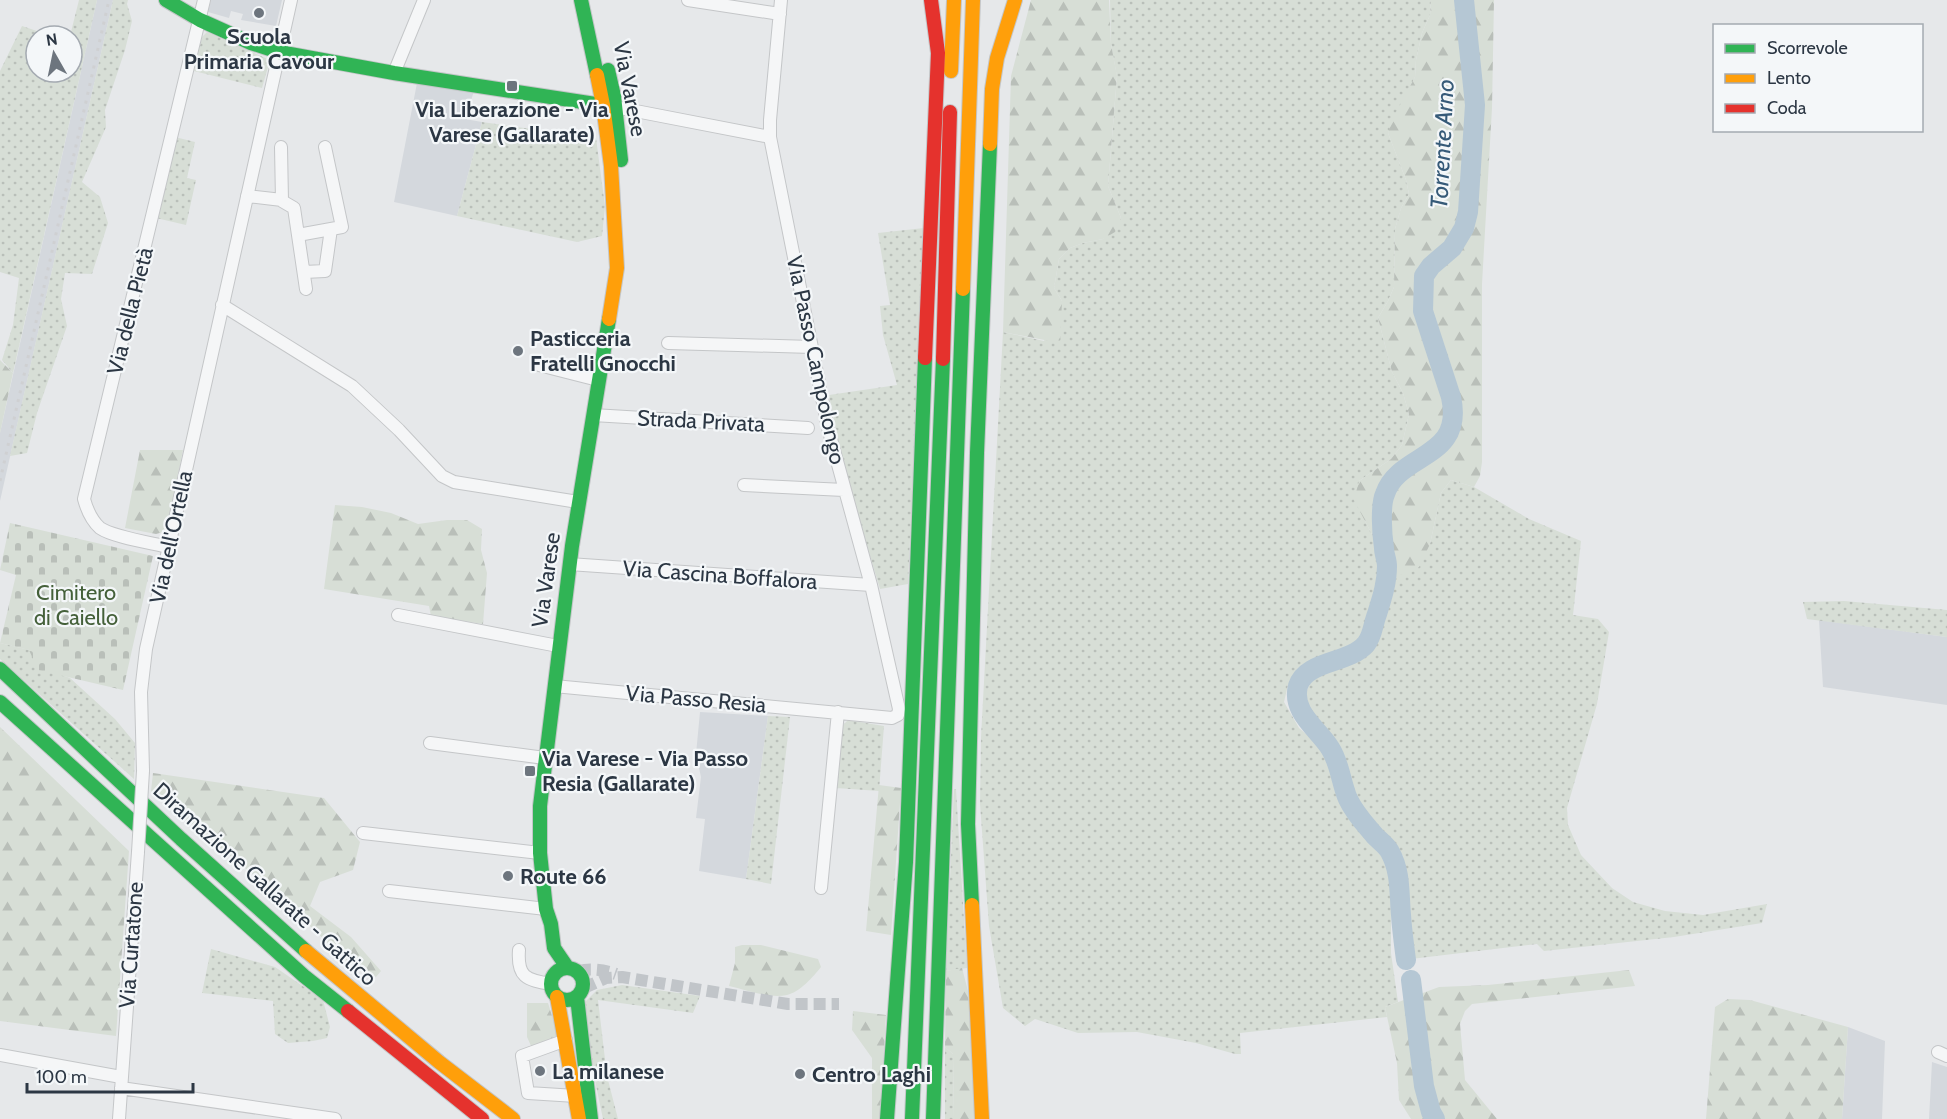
<svg xmlns="http://www.w3.org/2000/svg" width="1947" height="1119" font-family="Cabin,sans-serif">
<defs>
<pattern id="grass-dots" width="8" height="8" patternUnits="userSpaceOnUse" patternTransform="scale(1.5)"><rect width="8" height="8" fill="#d7ded6"/><path d="M2 2h.1M6 6h.1" fill="none" stroke="#b9bfb9" stroke-width="1.8" stroke-linecap="round"/></pattern>
<pattern id="forest-firs" width="22" height="20" patternUnits="userSpaceOnUse" patternTransform="scale(1.5)"><rect width="22" height="20" fill="#d7ded6"/><path d="M5 1l3.5 6h-7zM16 11l3.5 6h-7z" fill="#b9bfb9"/></pattern>
<pattern id="cemetery-stones" width="16" height="16" patternUnits="userSpaceOnUse" patternTransform="scale(1.5)"><rect width="16" height="16" fill="#d7ded6"/><path d="M2 7V4a2 2 0 0 1 4 0v3zM10 15v-3a2 2 0 0 1 4 0v3z" fill="#b9bfb9"/></pattern>
</defs>
<rect width="100%" height="100%" fill="#e6e8ea"/>
<path fill="#d4d8dd" d="M97 0H113L0 501V433Z
M211 0H282L276 26 241 20 243 14 231 11 229 18 208 12Z
M417 83 474 91 465 119 482 122 457 216 394 202Z
M1819 620 1947 637V705L1823 687Z
M700 712 768 716 746 879 699 871 705 819 696 818 701 777 696 754Z
M1848 1027 1885 1041 1882 1119H1842Z
M1932 1062 1947 1067V1119H1929Z"/>
<path fill="url(#grass-dots)" d="M79 0H97L13 373 2 360 13 325 19 278 0 272V71L22 26 52 36H36V72H72V36H70Z
M113 0H128L127 4 132 21 125 50 105 110 106 127 82 182 100 197 108 223 92 274 65 273 61 299 67 326 37 413 27 453 10 456Z
M1110 0H1431L1430 15 1422 33 1416 60 1415 77 1388 133 1406 180 1409 194 1401 208 1395 229 1394 287 1388 301 1378 318 1392 372 1403 393 1409 414 1402 445 1391 459 1359 481 1364 519 1377 544 1384 568 1373 600 1366 634 1347 652 1333 660 1311 666 1288 685 1284 702 1299 728 1321 747 1350 818 1391 868V953L1398 1002 1385 1007 1387 1017 1240 1033 1241 1054H1235L1196 1043 1137 1032 1078 1033 1035 1019 1025 1026 1003 1008 989 926 980 804 981 737 1003 332 1044 341 1062 301 1054 288 1059 259 1070 248 1083 243 1103 239 1121 218 1108 186 1117 77 1111 44Z
M207 32 270 60 262 88 194 71 202 37Z
M482 122 596 138 605 206 602 236 577 242 457 216Z
M175 137 195 142 187 178 196 180 186 225 156 218Z
M924 228 908 584 880 589 844 470 829 395 897 385 883 335 880 306 890 305 878 233Z
M1451 480 1474 487 1529 519 1581 541 1573 615 1598 619 1609 632 1597 704 1567 808 1568 825 1581 855 1612 888 1633 902 1665 911 1703 915 1767 904 1762 923 1674 937 1544 951 1537 944 1411 959 1405 917 1406 893 1403 856 1356 803 1342 766 1343 752 1333 738 1318 723 1304 696 1310 684 1323 671 1347 663 1364 653 1382 618 1390 573 1394 576 1430 544 1441 493Z
M1844 601 1947 610V637L1807 619 1803 602Z
M0 643 30 650 62 675 70 678 115 719 135 743 134 779 0 659Z
M768 716 790 717 771 884 746 879Z
M848 720 884 726 879 791 836 788 843 725Z
M954 789H956L967 968 946 971Z
M211 949 275 967 323 1000 330 1027 327 1038 313 1041 288 1043 275 1034 273 1001 202 993Z
M622 985 700 996 693 1013 598 1000 607 1076 618 1119H603L582 1018 586 1001 597 990Z
M945 1047 953 1054 954 1119H945Z"/>
<path fill="url(#forest-firs)" d="M1031 0H1109L1111 44 1117 76 1108 186 1121 218 1115 232 1103 239 1083 243 1070 248 1059 259 1054 288 1062 301 1060 343 1003 332 1011 76Z
M1431 0H1494L1492 108 1482 284V462L1480 476 1474 487 1451 480 1441 493 1430 544 1419 567 1410 573 1394 576 1384 568 1377 544 1354 500 1359 481 1391 459 1402 445 1409 414 1403 393 1392 372 1378 318 1388 301 1394 287 1395 229 1401 208 1409 194 1406 180 1388 133 1393 118 1415 77 1416 60 1422 33 1430 15Z
M0 360 13 373 0 433Z
M140 450H183L167 531 156 534 125 528Z
M335 505 362 507 391 513 418 524 447 520H467L482 529 481 550 487 573 483 624 431 616 429 606 324 589Z
M0 727 129 851 116 1036 0 1021Z
M153 773 324 798 360 842 353 870 320 882 310 906 351 937 381 971 376 977 352 966 272 890 151 791Z
M879 785 901 788 891 935 866 931Z
M742 945H761L818 959 821 967C813 977 800 992 787 995 769 999 747 990 729 986L735 963V947Z
M962 968 968 991 976 1119H954L953 1054 945 1047 946 971Z
M1629 970 1635 986 1472 1004 1465 1011 1460 1024 1465 1080 1497 1119H1411L1399 1100 1397 1063 1385 1007 1439 987 1488 985Z
M1728 999 1750 1000 1848 1027 1842 1119H1706L1715 1007Z
M527 1003H548L558 1035 532 1048 527 1037Z
M853 1011 886 1015 880 1119H872V1058L852 1030Z"/>
<path fill="url(#cemetery-stones)" d="M10 523 153 556 123 690 38 670 29 650 0 643 16 575 0 570Z"/>
<g fill="none" stroke-linecap="round" stroke-linejoin="round">
<path stroke="#b5c7d4" stroke-width="20" d="M1406 960C1404 945 1402 930 1401 915 1399 893 1401 872 1390 852 1387 846 1380 841 1375 836 1365 824 1355 814 1348 799 1341 783 1340 763 1330 748 1318 729 1291 712 1298 686 1306 660 1349 664 1366 644 1373 635 1373 624 1377 614 1382 598 1387 583 1387 566 1387 560 1384 554 1384 548 1382 535 1380 505 1385 494 1399 452 1465 460 1451 397L1423 311 1424 276 1431 266 1452 248 1464 228 1468 212 1475 105 1464 0
M1411 980 1424 1086 1431 1112 1435 1119"/>
<path stroke="#c1c5c9" stroke-width="12" stroke-dasharray="12 6" stroke-linecap="butt" d="M579 971C590 968 605 970 616 974
M584 988 606 978 622 977 788 1004H839"/>
<defs>
<path id="street" d="M688 0 780 14
M394 73 424 0
M615 107 770 137
M281 147 282 201 294 208 306 289
M247 196 282 200
M298 235 342 227 325 147
M304 272 325 271 331 229
M222 305 352 386 399 430 442 476 454 482 578 502
M668 343 812 347
M539 365 598 380
M593 415 808 428
M744 485 844 490
M168 547C152 543 113 537 100 528 91 520 87 510 84 499L204 0
M569 564 871 585
M398 615 558 646
M554 686 892 718 898 715 899 709 871 585 828 428 770 137V120L781 0
M430 743 545 758
M143 771 141 692 146 649 291 0
M363 833 540 853
M821 888 838 712
M389 891 546 909
M519 950C517 977 526 980 551 984
M566 1040 522 1056 528 1093 576 1096
M1938 1052 1947 1056
M0 1055 121 1077
M121 1088 335 1119
M119 1119 138 852"/>
<path id="fast" d="M166 0 200 20 251 43 279 52 394 73 615 107
M581 0 597 75
M608 70 614 96 621 160
M0 669 181 839 306 951
M0 702 304 976 348 1011
M972 905 968 824 977 453 990 144
M567 967 554 948 551 924 546 909 540 853V806L572 546 609 319
M551 984a16 16 0 1 1 32 0a16 16 0 1 1-32 0Z
M577 997 591 1119
M887 1119 906 862 925 358
M912 1119 943 359
M933 1119 963 289"/>
<path id="slow" d="M951 71 954 0
M597 75 603 105 611 166 617 268 609 319
M990 144 992 89 997 58 1015 0
M963 289 973 0
M972 905 982 1119
M306 951 439 1062 513 1119
M557 997 579 1119"/>
<path id="jam" d="M925 358 938 53 931 0
M943 359 950 112
M348 1011 482 1119"/>
</defs>
<use href="#street" stroke="#c4c6c8" stroke-width="14"/>
<use href="#fast" stroke="#c4c6c8" stroke-width="16"/>
<use href="#slow" stroke="#c4c6c8" stroke-width="16"/>
<use href="#jam" stroke="#c4c6c8" stroke-width="16"/>
<use href="#street" stroke="#f5f6f7" stroke-width="12"/>
<use href="#fast" stroke="#30b455" stroke-width="14"/>
<use href="#slow" stroke="#ff9f0a" stroke-width="14"/>
<use href="#jam" stroke="#e5322d" stroke-width="14"/>
<path stroke="#cfd0d2" stroke-width="3" stroke-dasharray="3 6" stroke-linecap="butt" d="M0 481 109 0"/>
<defs>
<path id="street-bridge" d="M138 852 143 771"/>
</defs>
<use href="#street-bridge" stroke="#c4c6c8" stroke-width="14" stroke-linecap="butt"/>
<use href="#street-bridge" stroke="#f5f6f7" stroke-width="12"/>
</g>
<g fill="#6d757e" stroke="#f4f7f9" stroke-width="2">
<circle cx="259" cy="13" r="6"/>
<rect x="506" y="80" width="12" height="12" rx="3"/>
<circle cx="518" cy="351" r="6"/>
<rect x="524" y="765" width="12" height="12" rx="3"/>
<circle cx="508" cy="876" r="6"/>
<circle cx="540" cy="1071" r="6"/>
<circle cx="800" cy="1074" r="6"/>
</g>
<g text-anchor="middle" dominant-baseline="central" stroke-width="4.5" stroke-linejoin="round" paint-order="stroke">
<g font-size="22" font-weight="bold" fill="#2c3744" stroke="#f4f7f9" text-anchor="start">
<text x="259" y="36" text-anchor="middle">Scuola<tspan x="259" dy="25">Primaria Cavour</tspan></text>
<text x="512" y="109" text-anchor="middle">Via Liberazione - Via<tspan x="512" dy="25">Varese (Gallarate)</tspan></text>
<text x="530" y="338">Pasticceria<tspan x="530" dy="25">Fratelli Gnocchi</tspan></text>
<text x="542" y="758">Via Varese - Via Passo<tspan x="542" dy="25">Resia (Gallarate)</tspan></text>
<text x="520" y="876">Route 66</text>
<text x="552" y="1071">La milanese</text>
<text x="812" y="1074">Centro Laghi</text>
</g>
<g font-size="22" fill="#2c3744" stroke="#f4f7f9">
<text transform="translate(630 89) rotate(79)">Via Varese</text>
<text transform="translate(130 311) rotate(-76)">Via della Pietà</text>
<text transform="translate(816 360) rotate(78)">Via Passo Campolongo</text>
<text transform="translate(701 421) rotate(3)">Strada Privata</text>
<text transform="translate(171 537) rotate(-78)">Via dell'Ortella</text>
<text transform="translate(720 575) rotate(4)">Via Cascina Boffalora</text>
<text transform="translate(546 580) rotate(-82)">Via Varese</text>
<text transform="translate(696 699) rotate(5)">Via Passo Resia</text>
<text transform="translate(265 884) rotate(42)">Diramazione Gallarate - Gattico</text>
<text transform="translate(131 945) rotate(-86)">Via Curtatone</text>
</g>
<g font-size="22" fill="#446039" stroke="#f4f7f9">
<text x="76" y="592">Cimitero<tspan x="76" dy="25">di Caiello</tspan></text>
</g>
<g font-size="24" font-style="italic" fill="#365a78" stroke="#f4f7f9">
<text transform="translate(1442 144) rotate(-87)">Torrente Arno</text>
</g>
</g>
<rect x="1713" y="24" width="210" height="108" fill="#f4f7f9" stroke="#a4aab1" stroke-width="1.5"/>
<rect x="1725" y="44" width="30" height="9" fill="#30b455" stroke="#a4aab1" stroke-width="1.5"/>
<text x="1767" y="54" font-size="18" fill="#2c3744">Scorrevole</text>
<rect x="1725" y="74" width="30" height="9" fill="#ff9f0a" stroke="#a4aab1" stroke-width="1.5"/>
<text x="1767" y="84" font-size="18" fill="#2c3744">Lento</text>
<rect x="1725" y="104" width="30" height="9" fill="#e5322d" stroke="#a4aab1" stroke-width="1.5"/>
<text x="1767" y="114" font-size="18" fill="#2c3744">Coda</text>
<g transform="translate(54 54) rotate(351)"><circle r="28" fill="#f4f7f9" stroke="#a4aab1" stroke-width="1.5"/>
<path d="M0-4.5L10 22L0 15L-10 22Z" fill="#6d757e"/>
<text y="-9" font-size="16" font-weight="bold" text-anchor="middle" fill="#2c3744">N</text>
</g>
<path d="M27 1083v9h166v-9" fill="none" stroke="#2c3744" stroke-width="3"/>
<text x="36" y="1083" font-size="18" fill="#2c3744" stroke="#f4f7f9" stroke-width="4.5" paint-order="stroke">100 m</text>
</svg>
